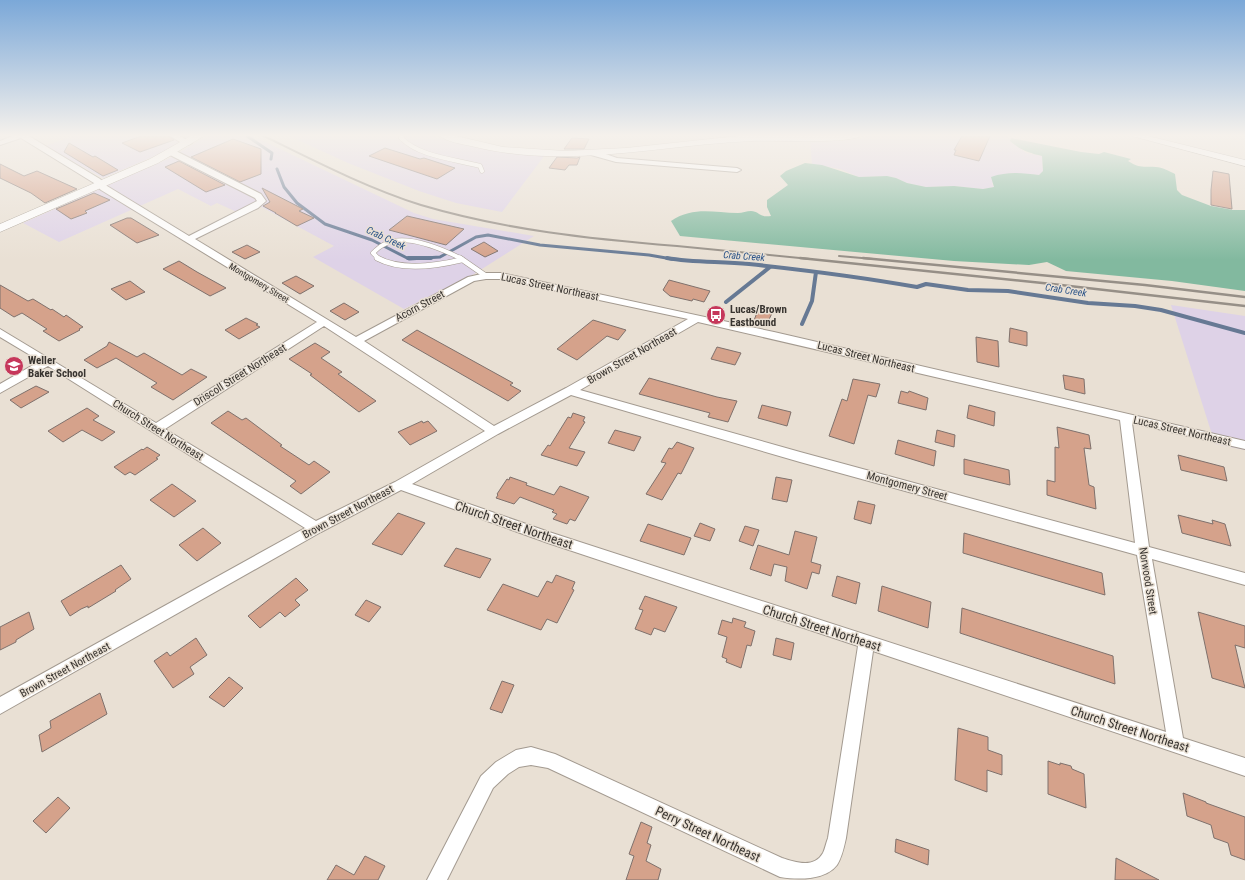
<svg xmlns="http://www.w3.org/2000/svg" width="1245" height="880" font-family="'Roboto Condensed',sans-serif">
<rect width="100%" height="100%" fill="#e9e0d4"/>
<path fill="#ded2e7" d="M73 136H191L162 153 103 178 45 146Z
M207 136H253L414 213 433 219 534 236 474 274 404 309 313 257 334 246 256 204 239 213 217 203 211 206 178 189 59 242 23 223 170 158Z
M289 136H432L495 151 545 155 502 212 456 203 419 191 348 163Z
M867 136H1004L1011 138 1010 141 1026 153 1042 156 1043 171 1039 175 1010 173 992 183 994 187 983 189 954 186 926 187 907 183 896 178 887 176 859 177 840 169 812 164 810 140 841 141 859 139Z
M1171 305 1245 316V450L1215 444Z"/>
<path fill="#82b99f" d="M1011 138 1081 152 1099 154 1104 152 1131 159 1128 161C1141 169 1143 166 1156 167 1162 167 1169 171 1175 174L1177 190 1182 195 1211 206 1233 210H1245V291L1172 281 1066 271 1047 262 1029 265 954 261 680 236 671 221C694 206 713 213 738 213 742 213 747 211 751 211 759 211 759 218 771 216L767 207V200L788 185 780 176 786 171 805 163 822 165 859 177 887 176 896 178 907 183 926 187 954 186 983 189 994 187 991 177C1008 171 1022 173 1039 175L1043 171 1042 156C1029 153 1020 150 1010 141Z"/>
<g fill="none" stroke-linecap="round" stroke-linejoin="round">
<path stroke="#667994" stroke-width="3" d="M247 136 272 153 271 159
M277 169 284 187 297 203 325 224 372 240 409 259 440 257 476 237 488 235 540 245 649 255 672 259"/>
<path stroke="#667994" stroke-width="4" d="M408 258H431
M667 258C694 263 721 261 749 264 805 270 861 277 917 287L926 284 968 290 1008 291 1088 303 1135 306 1161 310 1245 333
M726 302 770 267
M802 324 812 301 816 272"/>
</g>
<path fill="#d5a28b" stroke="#7f716c" d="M141 136H169L174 140 140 152 122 143Z
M962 136H990L979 161 954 155 956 150H954Z
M572 138 589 139 584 149H564Z
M233 139 261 149V174L240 182 191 157Z
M69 143 93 157 95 156 118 170 103 176 64 152Z
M385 148 420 159 424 158 455 168 437 179 369 156Z
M557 157 577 158 580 157 577 165H569L565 170 549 168Z
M179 161 225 185 206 192 165 167Z
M0 164 24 176 37 171 77 189 45 203 31 193 0 178Z
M1213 171 1229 174 1232 209 1211 205V190Z
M262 188 303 209 299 211 314 218 297 226 275 213H276L263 206 270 202Z
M94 193 110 200 85 211 87 213 71 219 56 209Z
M407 216 464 229 446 245 389 230Z
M127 218H131L159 235 137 243 110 225Z
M484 242 498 251 485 257 471 249Z
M247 245 260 252 245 259 232 252Z
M179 261 197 272 226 288 210 296 163 269Z
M296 276 314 286 300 294 282 283Z
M669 280 710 291 704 302 693 299 692 301 670 296 663 290Z
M130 281 145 292 126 300 111 289Z
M0 285 28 301 33 299 51 310 52 309 64 317 66 315 83 327 79 329 80 330 59 341 43 331 47 329 22 313 14 317 0 308Z
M344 303 359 312 345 320 330 311Z
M761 308 773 311 766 326 753 323 758 310 760 311Z
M246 318 258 324 256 325 260 327 239 339 225 330Z
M593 320 626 330 618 340 607 336 577 360 557 349Z
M1010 328 1027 332V346L1009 342Z
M417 330 513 383 510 385 521 391 508 401 402 340Z
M976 337 998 341 999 367 977 362Z
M109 342 137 357 144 353 182 375 191 369 207 377 173 400 151 387 157 383 116 358 97 368 84 360 107 346Z
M315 343 330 352 321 358 342 372 338 374 376 401 359 412 310 375 312 374 289 359Z
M717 347 741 353 735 365 711 359Z
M1063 375 1084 379 1085 394 1065 389Z
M649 378 717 397 737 401 728 422 708 417 710 413 639 394Z
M853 379 880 384 876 397 868 395 854 444 829 436 842 399 847 401Z
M36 386 49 392 21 408 10 400Z
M901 391 908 393 909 391 928 398 926 410 898 403Z
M762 405 791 412 787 426 758 418Z
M969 405 995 412 994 426 967 418Z
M87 408 99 416 93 420 115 432 102 441 82 430 63 442 48 431Z
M228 411 242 420 246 418 282 445 280 446 309 465 314 461 330 472 301 494 290 486 296 481 211 423Z
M573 413 585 417 583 421 585 422 569 448 585 452 577 466 541 455 548 445 550 446 568 417 571 418Z
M422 421 423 423 428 421 437 431 410 445 398 432Z
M1057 427 1089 435 1091 449 1084 448 1089 485 1094 487 1096 509 1047 495V480L1055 482V447L1059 448Z
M615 430 641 437 634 451 608 443Z
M937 430 955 435 954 447 935 442Z
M898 440 936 451 934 466 895 454Z
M677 442 694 448 681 474 678 473 662 500 646 494 666 463 661 462 669 448 672 449Z
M147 447 160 455 156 458 158 459 135 475 130 472 125 475 114 467 142 449 143 450Z
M1178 455 1224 467 1227 481 1181 470Z
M964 459 1009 470 1010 485 964 474Z
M510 477 527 483 526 485 554 495 560 486 589 497 575 521 570 519 567 524 553 519 557 514 552 512 554 510 520 497 514 504 496 498 498 495 497 494 507 479 509 480Z
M776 477 792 480 787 502 772 499Z
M172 484 196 501 174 517 150 500Z
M858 501 875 505 871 524 854 519Z
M398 513 425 523 402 555 372 544Z
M1178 515 1213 524 1212 520 1225 524 1231 546 1182 533Z
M700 523 715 529 710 541 694 536Z
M648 524 691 538 684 555 640 541Z
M745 526 759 530 753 546 739 541Z
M203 528 221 543 197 561 179 545Z
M795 531 817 537 811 562 821 565 819 574 812 572 807 589 785 581 787 567 774 564 771 576 750 569 758 545 789 555Z
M964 533 1102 573 1105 595 963 553Z
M456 548 491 559 480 578 444 566Z
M121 565 131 579 115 590 116 591 88 608V606L81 609 70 616 61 601Z
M556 575 575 582 572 589 574 590 557 623 547 619 541 630 487 610 503 584 538 597 547 581 552 583Z
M837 576 860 583 856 604 832 596Z
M296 578 308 590 295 600 300 605 285 617 280 612 260 628 248 616Z
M882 586 931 602 928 628 878 611Z
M645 596 677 607 665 632 654 628 651 635 635 629 643 610 639 609Z
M366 600 381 607 369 622 355 615Z
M962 608 1113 656 1115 684 960 633Z
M29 612 34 629 16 640V642L0 650V627Z
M1198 612 1245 626V648L1235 645 1245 688 1212 678Z
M733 618 746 622 744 627 755 631 751 646 747 645 741 668 726 662 727 659 722 657 727 637 718 634 722 620 732 623Z
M196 638 207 655 190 667 194 674 173 688 154 661 167 652 170 656Z
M776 638 794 643 791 660 773 655Z
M229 677 243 688 224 707 209 697Z
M502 681 514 685 502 713 490 709Z
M100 693 107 714 42 752 39 735 51 728 50 721Z
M958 728 988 737V750L1002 755V775L987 770V792L955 780Z
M1048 761 1060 765V763L1071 766 1072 769 1084 774 1086 808 1048 794Z
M1183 793 1206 802V803L1245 817V860L1231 855 1228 843 1214 838 1211 825 1187 816Z
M58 797 70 808 46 833 33 821Z
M641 822 652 827 647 843 651 845 646 861 661 869 658 880H626L634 856 629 854Z
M896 839 929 850 928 865 895 852Z
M365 856 385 866 378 880H327L336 865 354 875Z
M1116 858 1159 880H1115Z"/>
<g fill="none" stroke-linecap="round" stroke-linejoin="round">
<defs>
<path id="service-far1" d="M402 136 401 138C420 157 455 159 480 166L482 171
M379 259 373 253C376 250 379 247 383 245 404 232 442 249 462 259"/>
<path id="service" d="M377 258C401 271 436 266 461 260
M460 258 486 276"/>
<path id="minor" d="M12 136H29L100 179 107 186 189 236 257 201 255 198 168 154V150H174L261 194 266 201 258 208 195 239 356 337 468 277 486 273H501L774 332 1245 441V449L1132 423 1149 547 1245 573V585L1152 559 1183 738 1245 758V776L873 651 846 838C844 847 842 857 837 865 826 880 799 880 780 877L548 768 531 765 519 767 508 774 493 788 447 880H427L481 776 496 762 516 750 531 747 555 754 782 858C795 862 814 869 823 853 825 849 826 843 828 838L858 646 548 543 401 490 321 532 0 714V697L305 528 48 366 0 393V384L40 361 0 337V329L156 423 317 322 101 190 94 183 21 138 0 145V141ZM486 279H501L688 319 566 388 494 426 364 341 474 281ZM698 322 1120 420 1135 543 800 452 580 390ZM324 326 485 431 395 482 316 521 165 429ZM571 395 800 462 1137 555 1166 732 549 532 412 484 498 434Z
M170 136H180L192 143 188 145H185Z
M591 151H597L617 158 737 168 741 170 737 172 616 162 591 155Z"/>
<path id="tertiary" d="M440 136H456L503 147 565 151 626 148 738 136H860C850 144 770 140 752 141 658 145 565 170 471 146 462 144 447 142 440 136Z
M1132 136H1148L1245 160V166Z"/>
<path id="secondary" d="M191 136H204L158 163 0 232V224L150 159Z"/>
</defs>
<use href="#service-far1" stroke="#a39a90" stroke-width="5"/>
<use href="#service" stroke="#a39a90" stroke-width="6"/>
<use href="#minor" stroke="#a39a90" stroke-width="2"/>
<use href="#tertiary" stroke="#a39a90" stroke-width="1"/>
<use href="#secondary" stroke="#a39a90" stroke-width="1"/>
<use href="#service-far1" stroke="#fff" stroke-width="4"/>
<use href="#service" stroke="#fff" stroke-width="5"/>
<use href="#minor" fill="#fff" fill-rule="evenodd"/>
<use href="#tertiary" fill="#fff" fill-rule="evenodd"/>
<use href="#secondary" fill="#fff" fill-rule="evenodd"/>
<path stroke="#968f87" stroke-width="2" d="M264 136C315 161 367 188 421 205 505 230 591 239 677 246 722 250 766 255 810 259
M839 256 873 259"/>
<path stroke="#968f87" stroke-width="2.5" d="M800 258 1052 284 1245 306
M863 258 1145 285 1245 297"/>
</g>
<linearGradient id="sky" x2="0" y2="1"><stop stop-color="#7ba8d8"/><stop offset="0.52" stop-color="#f5f1ec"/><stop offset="1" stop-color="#f5f1ec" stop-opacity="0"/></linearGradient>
<rect width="1245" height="260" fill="url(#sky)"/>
<defs>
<symbol id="bus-disc" viewBox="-11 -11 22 22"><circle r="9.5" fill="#c6375b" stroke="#e9e0d4"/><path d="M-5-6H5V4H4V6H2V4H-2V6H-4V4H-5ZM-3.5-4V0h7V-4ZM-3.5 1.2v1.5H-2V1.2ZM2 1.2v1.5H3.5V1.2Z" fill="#fff"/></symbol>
<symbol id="school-disc" viewBox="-11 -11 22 22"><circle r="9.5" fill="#c6375b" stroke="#e9e0d4"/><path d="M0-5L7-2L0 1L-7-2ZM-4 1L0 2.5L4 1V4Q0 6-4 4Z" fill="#fff"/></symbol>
</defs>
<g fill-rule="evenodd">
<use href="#bus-disc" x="705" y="304" width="22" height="22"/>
<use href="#school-disc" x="3" y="355" width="22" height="22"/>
</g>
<g text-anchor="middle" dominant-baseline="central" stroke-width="3" stroke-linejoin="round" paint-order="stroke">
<g font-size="9" fill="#383430" stroke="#e9e0d4">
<text transform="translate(259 283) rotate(31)">Montgomery Street</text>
</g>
<g font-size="10" font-style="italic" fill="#2c5489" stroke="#e9e0d4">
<text transform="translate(386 238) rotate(25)">Crab Creek</text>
<text transform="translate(744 256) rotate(4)">Crab Creek</text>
<text transform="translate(1066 290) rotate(9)">Crab Creek</text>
</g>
<g font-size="11" fill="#383430" stroke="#e9e0d4">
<text transform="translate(550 287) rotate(12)">Lucas Street Northeast</text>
<text transform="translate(420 306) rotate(-28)">Acorn Street</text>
<text transform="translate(632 356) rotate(-30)">Brown Street Northeast</text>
<text transform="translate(866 357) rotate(14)">Lucas Street Northeast</text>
<text transform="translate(240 375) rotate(-32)">Driscoll Street Northeast</text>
<text transform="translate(158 430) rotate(32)">Church Street Northeast</text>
<text transform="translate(1182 431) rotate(13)">Lucas Street Northeast</text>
<text transform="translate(907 486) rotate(15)">Montgomery Street</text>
<text transform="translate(348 512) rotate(-28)">Brown Street Northeast</text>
<text transform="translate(1148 581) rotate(81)">Norwood Street</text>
<text transform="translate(65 670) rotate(-29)">Brown Street Northeast</text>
</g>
<g font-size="11" font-weight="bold" fill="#383430" stroke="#e9e0d4" text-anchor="start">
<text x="730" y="309">Lucas/Brown<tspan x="730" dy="13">Eastbound</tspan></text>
<text x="28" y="360">Weller<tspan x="28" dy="13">Baker School</tspan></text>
</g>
<g font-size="13" fill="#383430" stroke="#e9e0d4">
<text transform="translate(514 525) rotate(19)">Church Street Northeast</text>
<text transform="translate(822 628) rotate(18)">Church Street Northeast</text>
<text transform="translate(1130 729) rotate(18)">Church Street Northeast</text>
<text transform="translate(708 834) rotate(25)">Perry Street Northeast</text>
</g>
</g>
</svg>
